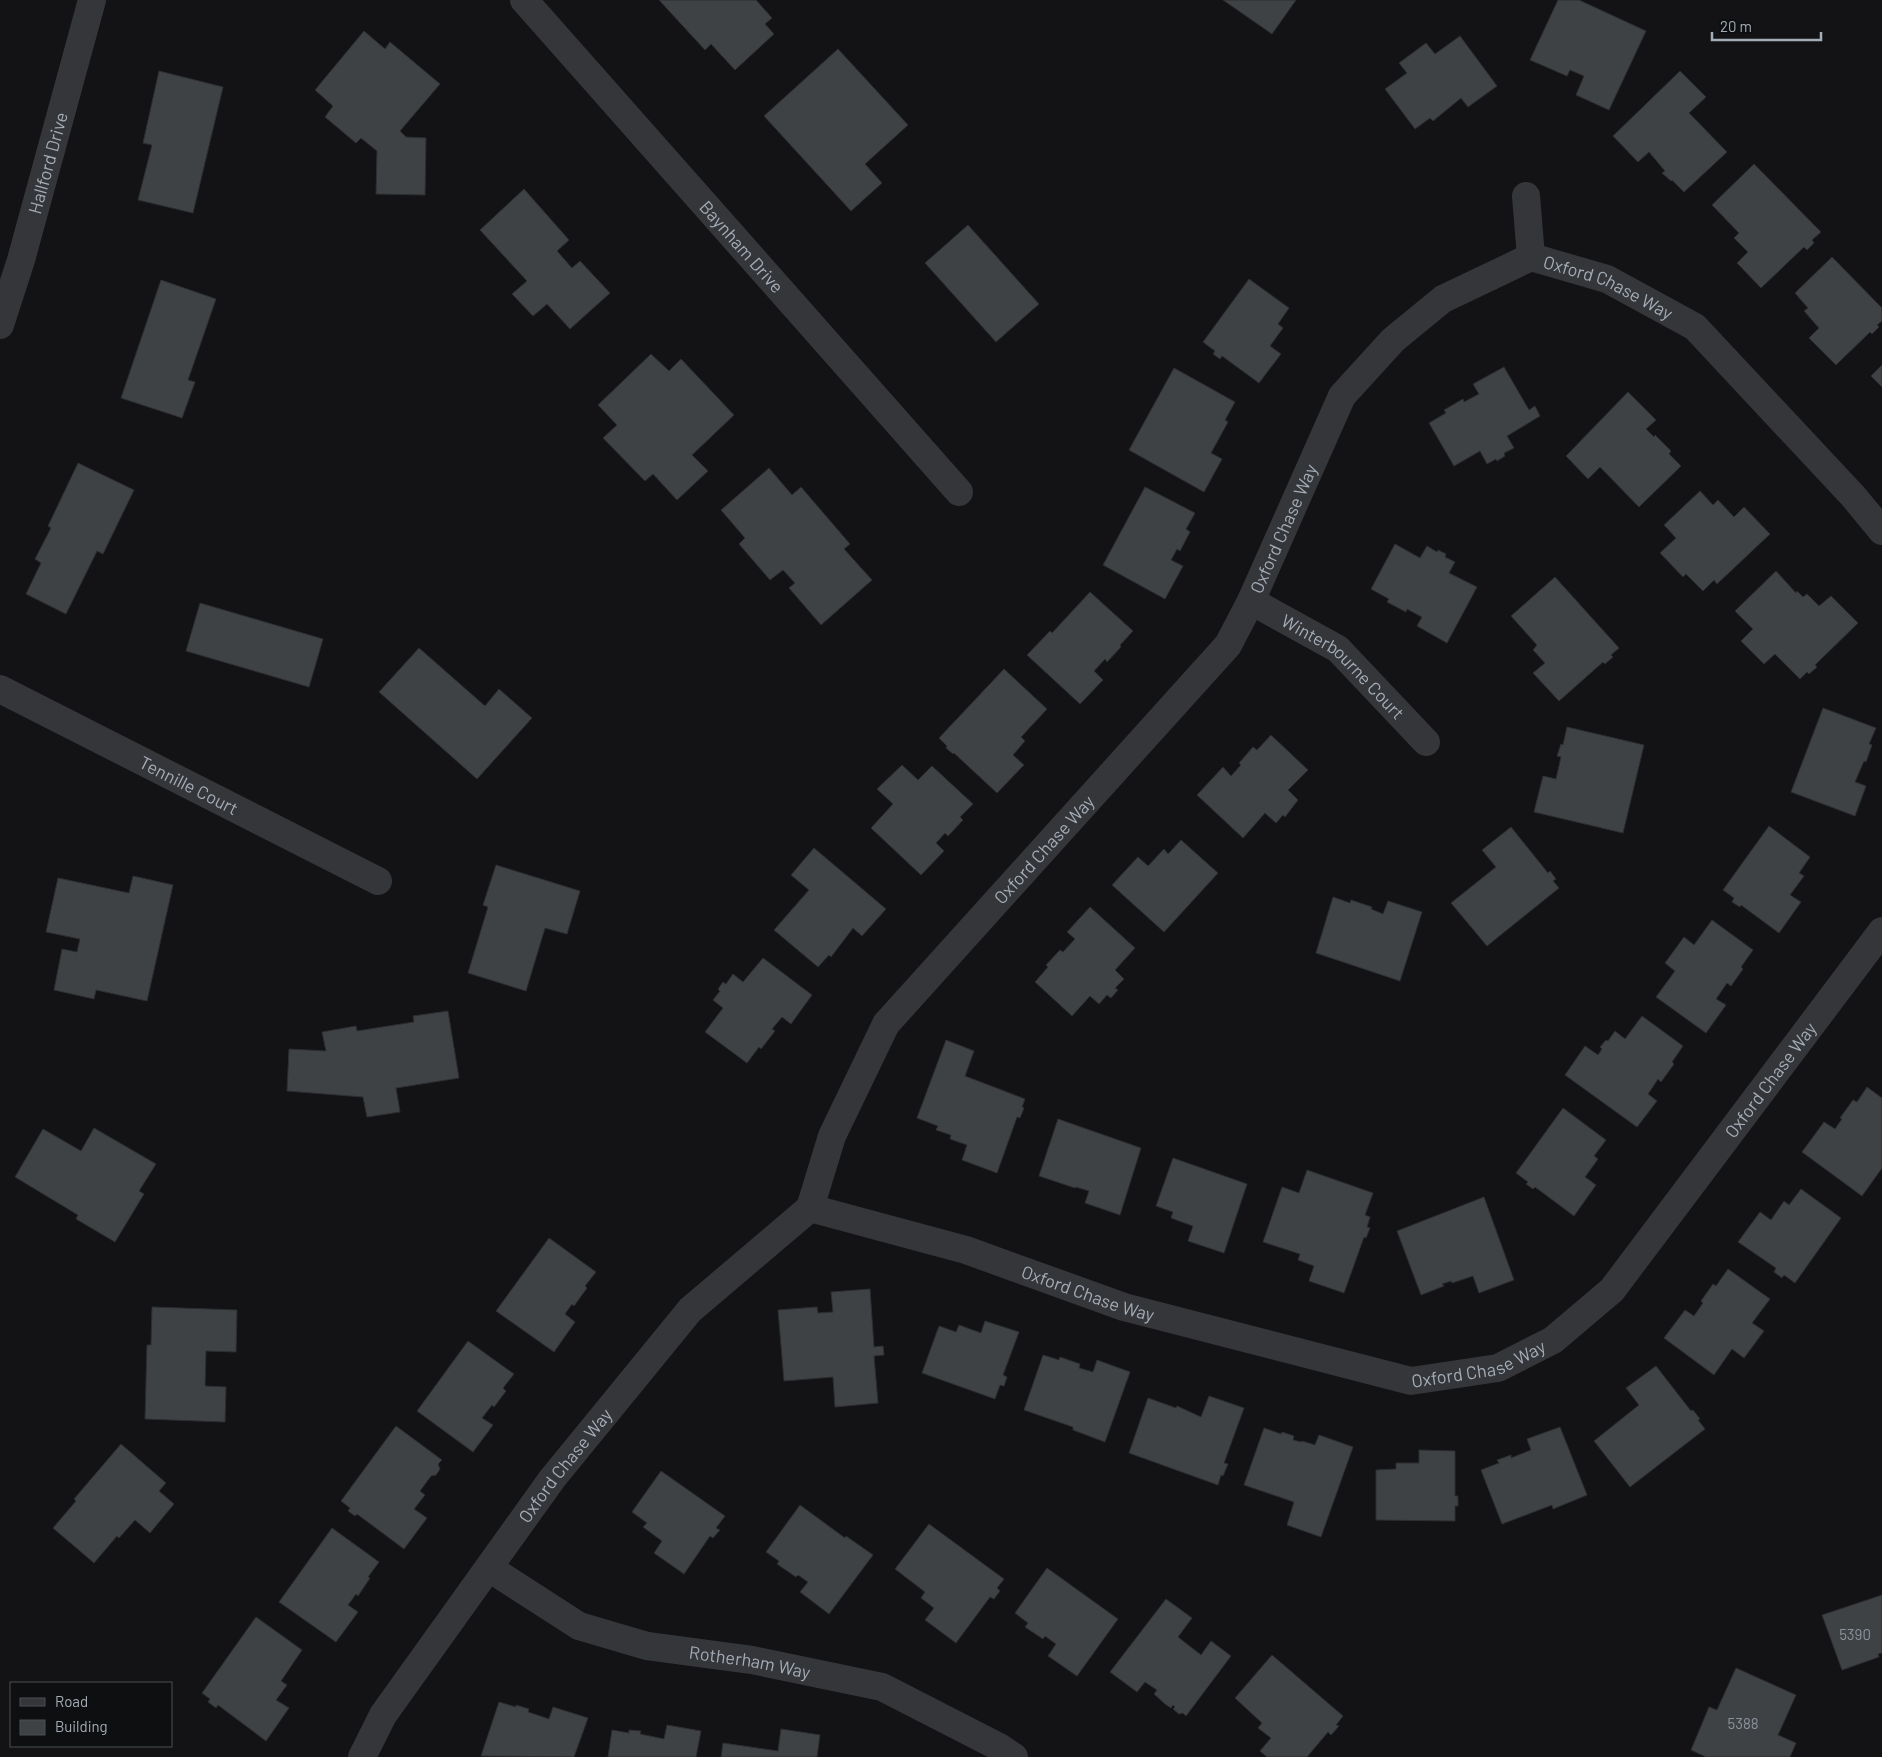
<svg xmlns="http://www.w3.org/2000/svg" width="1882" height="1757" font-family="Barlow,sans-serif">
<rect width="100%" height="100%" fill="#131315"/>
<path fill="#3f4245" stroke="#2d2e31" d="M659 0H756L772 18 765 24 774 34 735 70 711 44 705 50Z
M1223 0H1296L1272 34Z
M1558 0H1579L1646 31 1609 110 1576 95 1584 76 1570 70 1567 76 1530 60Z
M364 31 385 49 390 42 440 84 400 131 406 137 426 138 425 195 376 194 377 151 361 138 356 143 325 117 333 106 315 90Z
M1460 36 1497 86 1468 107 1461 98 1433 121 1430 118 1415 129 1385 89 1407 73 1399 63 1426 43 1435 54Z
M838 49 908 125 865 164 882 183 851 211 764 116Z
M159 71 223 87 193 213 138 200 152 145 143 143Z
M1680 71 1706 97 1689 113 1727 152 1684 192 1672 180 1671 181 1662 173 1665 171 1649 152 1638 162 1613 136Z
M1754 164 1821 232 1812 240 1814 243 1807 250 1804 247 1761 288 1737 263 1748 252 1734 238 1739 233 1712 205Z
M524 189 569 240 557 251 572 268 580 261 610 293 570 329 547 304 533 316 512 294 527 281 480 230Z
M968 225 1039 304 996 342 925 263Z
M1832 257 1882 308V321L1877 325 1879 327 1872 334 1870 332 1836 365 1809 338 1819 328 1804 311 1808 308 1795 293Z
M1249 279 1289 308 1278 324 1283 328 1270 346 1281 354 1259 383 1222 356 1220 359 1213 354 1215 351 1203 342Z
M161 280 216 299 188 380 195 382 182 418 121 398Z
M651 354 669 371 681 359 734 415 692 455 708 471 677 500 653 474 645 481 603 438 617 425 598 405Z
M1882 365V387L1871 376Z
M1504 367 1529 410 1535 406 1540 416 1507 436 1514 448 1504 453 1505 456 1497 461 1496 459 1487 464 1480 451 1454 466 1429 423 1446 413 1444 410 1463 399 1464 402 1479 394 1473 384Z
M1174 368 1235 402 1225 420 1228 422 1211 453 1222 459 1204 492 1129 450Z
M1628 392 1656 420 1646 429 1654 437 1655 435 1671 451 1669 454 1681 466 1639 507 1600 467 1588 479 1566 456Z
M78 463 134 490 103 554 97 551 66 614 26 594 41 563 35 559 51 528 48 526Z
M769 468 792 495 801 487 850 544 844 549 872 580 821 625 789 588 795 583 783 570 770 580 739 544 745 538 721 510Z
M1145 487 1195 513 1186 529 1190 532 1180 551 1177 549 1171 560 1183 566 1165 599 1103 565Z
M1700 491 1713 505 1718 500 1734 517 1744 507 1770 534 1717 584 1714 580 1703 591 1686 574 1683 577 1660 553 1676 538 1664 525Z
M1395 544 1420 558 1427 546 1437 552 1438 550 1446 554 1445 557 1455 562 1449 573 1477 587 1447 643 1417 626 1422 617 1407 609 1406 612 1387 602 1389 599 1371 589Z
M1776 571 1796 593 1797 591 1803 597 1807 594 1819 606 1831 596 1858 623 1815 665 1817 667 1809 674 1807 672 1800 679 1775 654 1764 664 1741 641 1753 629 1735 611Z
M1555 577 1619 648 1611 655 1613 657 1605 664 1603 662 1559 701 1533 673 1545 663 1533 650 1537 645 1511 616Z
M1090 592 1133 631 1120 645 1121 647 1107 662 1105 659 1094 671 1103 680 1080 704 1027 655 1050 631 1052 633Z
M200 603 323 639 309 687 186 651Z
M419 648 485 706 499 689 532 718 477 779 379 692Z
M1004 669 1047 709 1021 737 1025 741 1013 755 1024 765 997 793 954 753 953 754 946 748 947 746 939 738Z
M1823 708 1876 728 1869 744 1872 745 1866 762 1864 761 1855 782 1866 786 1855 816 1791 792Z
M1567 727 1644 745 1623 833 1534 812 1543 776 1556 779 1561 757 1557 756 1561 744 1563 745Z
M1271 735 1308 770 1288 790 1298 800 1285 817 1283 815 1276 823 1265 813 1243 838 1197 795 1223 767 1231 776 1241 765 1239 763 1253 747 1257 750Z
M902 765 918 780 932 766 973 804 960 817 963 820 948 836 945 833 936 843 944 851 921 875 871 828 893 804 877 789Z
M1769 826 1810 857 1799 873 1804 876 1790 895 1801 902 1779 933 1741 905 1740 907 1732 902 1734 898 1723 890Z
M1511 827 1548 873 1550 871 1556 879 1553 881 1559 888 1487 946 1451 903 1496 867 1482 850Z
M1181 840 1218 873 1164 932 1112 885 1138 857 1148 866 1164 849 1168 854Z
M814 848 886 909 862 936 853 928 831 957 829 955 818 967 774 930 809 890 791 875Z
M496 865 580 891 567 934 545 928 526 991 468 973 488 907 483 905Z
M133 876 173 885 147 1001 96 990 94 999 54 990 62 949 77 952 80 939 46 932 58 878 129 893Z
M1333 897 1350 903 1351 900 1372 907 1371 909 1383 914 1388 901 1422 912 1400 981 1316 953Z
M1090 907 1135 948 1115 970 1124 979 1115 988 1118 990 1111 998 1107 995 1099 1004 1090 996 1072 1016 1035 982 1048 967 1046 965 1060 950 1063 952 1075 939 1067 932Z
M1712 920 1753 950 1741 967 1743 969 1731 986 1727 983 1716 999 1726 1005 1706 1033 1656 997 1675 971 1665 963 1684 937 1694 945Z
M763 958 812 995 791 1024 782 1017 772 1029 775 1031 761 1049 759 1047 747 1063 705 1032 723 1008 713 1000 720 991 718 989 723 982 726 984 733 974 743 982Z
M448 1011 459 1078 396 1088 400 1112 367 1117 363 1097 287 1091 289 1049 326 1051 322 1032 356 1026 357 1031 414 1022 413 1016Z
M1642 1016 1683 1046 1672 1062 1674 1064 1661 1082 1658 1079 1648 1094 1657 1101 1637 1127 1565 1075 1585 1046 1598 1055 1602 1049 1600 1047 1606 1040 1608 1041 1615 1031 1625 1039Z
M946 1040 974 1051 965 1076 1025 1099 1022 1107 1024 1108 1020 1118 1017 1117 997 1173 962 1160 967 1145 950 1139 951 1135 936 1130 938 1126 917 1118Z
M1867 1087 1882 1098V1168L1862 1196 1802 1152 1824 1122 1835 1129 1842 1119 1840 1118 1853 1100 1857 1102Z
M1563 1108 1606 1140 1594 1156 1598 1159 1585 1177 1596 1185 1574 1216 1535 1187 1533 1189 1526 1184 1528 1182 1516 1173Z
M1058 1119 1141 1148 1120 1215 1085 1203 1089 1191 1076 1187 1075 1188 1039 1176Z
M94 1128 156 1164 139 1191 144 1194 115 1242 76 1219 78 1215 15 1177 43 1129 81 1151Z
M1173 1158 1247 1184 1224 1253 1188 1241 1193 1226 1171 1218 1173 1212 1156 1206Z
M1307 1170 1373 1193 1365 1215 1370 1217 1367 1227 1370 1228 1366 1238 1364 1237 1344 1293 1309 1281 1314 1266 1298 1260 1300 1254 1263 1242 1282 1187 1299 1193Z
M1801 1189 1841 1218 1795 1283 1784 1275 1782 1278 1774 1272 1776 1268 1738 1242 1760 1212 1771 1220 1784 1201 1789 1205Z
M1484 1197 1514 1280 1479 1293 1473 1276 1452 1283 1451 1281 1442 1284 1444 1286 1421 1295 1397 1231Z
M549 1238 596 1272 585 1286 587 1288 574 1306 572 1304 565 1314 575 1322 554 1352 496 1311Z
M1728 1269 1770 1299 1752 1323 1764 1331 1744 1358 1732 1349 1714 1375 1664 1338 1685 1310 1694 1316 1703 1303 1701 1301 1713 1284 1716 1286Z
M870 1289 874 1347 883 1346 884 1355 874 1356 878 1403 835 1407 833 1377 784 1381 778 1310 817 1307 818 1313 833 1312 831 1292Z
M152 1307 237 1310 236 1352 206 1351 205 1386 226 1387 225 1422 145 1419 147 1345H151Z
M985 1321 1019 1332 1003 1375 1007 1377 1004 1386 1000 1385 995 1399 922 1373 939 1326 956 1332 959 1325 981 1333Z
M468 1341 514 1374 503 1388 506 1391 494 1407 492 1405 482 1418 493 1425 473 1452 417 1411Z
M1043 1355 1059 1360 1060 1357 1080 1364 1079 1368 1093 1372 1097 1360 1130 1372 1105 1442 1073 1430V1427L1024 1410Z
M1656 1366 1691 1411 1693 1410 1700 1419 1698 1420 1705 1429 1630 1487 1594 1441 1639 1405 1626 1388Z
M1209 1396 1244 1408 1224 1463 1228 1464 1223 1476 1221 1475 1218 1485 1129 1453 1148 1398 1176 1408 1177 1406 1201 1417Z
M396 1426 442 1460 438 1464 440 1469 436 1475 431 1476 420 1491 425 1495 414 1509 427 1518 404 1549 357 1514 355 1516 348 1511 350 1508 341 1501Z
M1560 1427 1587 1495 1553 1509 1552 1505 1502 1524 1481 1470 1499 1463 1497 1460 1511 1455V1458L1531 1450 1527 1439Z
M1264 1428 1281 1434 1282 1432 1294 1436 1293 1440 1301 1442 1302 1441 1315 1445 1319 1435 1353 1447 1321 1537 1287 1525 1294 1502 1244 1485Z
M121 1444 166 1483 159 1491 174 1504 150 1533 135 1520 119 1538 117 1536 94 1563 53 1528 76 1501 74 1499Z
M1419 1450 1455 1451V1496H1458V1506H1455V1521L1376 1520V1470L1396 1469V1463H1419Z
M661 1471 725 1516 716 1528 720 1530 713 1538 710 1536 684 1574 654 1553 662 1541 643 1527 647 1523 632 1512Z
M800 1505 845 1538 846 1536 873 1555 829 1614 800 1592 808 1582 798 1575 796 1577 777 1564 779 1561 766 1552Z
M929 1524 1004 1579 997 1588 1000 1591 994 1599 990 1597 956 1643 925 1620 934 1608 921 1598 925 1592 895 1569Z
M332 1528 379 1562 368 1577 370 1578 358 1596 356 1594 348 1605 358 1612 336 1642 279 1602Z
M1047 1568 1118 1619 1077 1676 1048 1656 1056 1644 1045 1636 1043 1639 1025 1627 1028 1623 1015 1613Z
M1882 1595V1653L1878 1654 1879 1657 1842 1670 1822 1615Z
M1166 1599 1192 1618 1178 1637 1201 1655 1211 1641 1231 1656 1186 1716 1183 1713 1179 1714 1173 1709 1175 1707 1173 1705 1171 1708 1165 1704 1154 1694 1157 1690 1145 1682 1137 1692 1110 1672Z
M256 1617 302 1650 281 1681 287 1685 276 1700 289 1708 266 1741 218 1705 216 1708 208 1702 210 1699 202 1693Z
M1272 1655 1343 1716 1336 1725 1339 1726 1331 1735 1328 1732 1307 1757H1267L1260 1751 1271 1738 1258 1728 1262 1723 1235 1698Z
M1736 1668 1796 1695 1778 1735 1796 1743 1790 1757H1706L1691 1750 1709 1707 1717 1710Z
M499 1702 516 1707V1705L529 1709 528 1712 549 1719 553 1707 588 1718 574 1757 481 1756Z
M667 1725 701 1731 696 1757H608L612 1730 629 1733V1730L641 1731 640 1734 664 1739Z
M781 1729 820 1735 817 1757H721L723 1743 778 1751Z"/>
<g fill="none" stroke-linecap="round" stroke-linejoin="round">
<g stroke="#34363a" stroke-width="28">
<path id="s1" d="M524 0 959 492"/>
<path d="M1526 196 1531 257"/>
<path id="s2" d="M0 325 21 260 92 0"/>
<path id="s3" d="M1251 601 1338 649 1426 742"/>
<path id="s4" d="M0 689 378 881"/>
<path id="s5" d="M810 1208 966 1250 1124 1307 1411 1381 1498 1368 1553 1340 1612 1290 1882 931"/>
<path id="s6" d="M489 1568 579 1626 647 1646 752 1660 882 1687 999 1747 1014 1757"/>
<path id="s7" d="M362 1757 383 1715 552 1479 690 1310 810 1208 832 1136 886 1024 1228 645 1251 601 1342 396 1393 340 1443 299 1531 257 1607 279 1695 327 1853 496 1882 531"/>
</g>
</g>
<g text-anchor="middle" dominant-baseline="central" stroke-width="4" stroke-linejoin="round" paint-order="stroke">
<g font-size="15" fill="#8b929a">
<text x="1855" y="1634">5390</text>
<text x="1743" y="1723">5388</text>
</g>
<g font-size="18" fill="#a4acb6" stroke="#0e0f10">
<text stroke="none"><textPath href="#s2" startOffset="169">Hallford Drive</textPath></text>
<text stroke="none"><textPath href="#s1" startOffset="329">Baynham Drive</textPath></text>
<text stroke="none"><textPath href="#s7" startOffset="2018">Oxford Chase Way</textPath></text>
<text stroke="none"><textPath href="#s7" startOffset="1552">Oxford Chase Way</textPath></text>
<text stroke="none"><textPath href="#s3" startOffset="114">Winterbourne Court</textPath></text>
<text stroke="none"><textPath href="#s4" startOffset="212">Tennille Court</textPath></text>
<text stroke="none"><textPath href="#s7" startOffset="1148">Oxford Chase Way</textPath></text>
<text stroke="none"><textPath href="#s5" startOffset="1116">Oxford Chase Way</textPath></text>
<text stroke="none"><textPath href="#s5" startOffset="291">Oxford Chase Way</textPath></text>
<text stroke="none"><textPath href="#s5" startOffset="696">Oxford Chase Way</textPath></text>
<text stroke="none"><textPath href="#s7" startOffset="356">Oxford Chase Way</textPath></text>
<text stroke="none"><textPath href="#s6" startOffset="282">Rotherham Way</textPath></text>
</g>
</g>
<rect x="10" y="1682" width="162" height="65" fill="#0e0f10" stroke="#4a4e52"/>
<rect x="20" y="1698" width="25" height="8" fill="#34363a" stroke="#4a4e52"/>
<text x="55" y="1707" font-size="15" fill="#a4acb6">Road</text>
<rect x="20" y="1720" width="25" height="15" fill="#3f4245" stroke="#4a4e52"/>
<text x="55" y="1732" font-size="15" fill="#a4acb6">Building</text>
<path d="M1712 32v8h109v-8" fill="none" stroke="#a4acb6" stroke-width="2.5"/>
<text x="1720" y="32" font-size="15" fill="#a4acb6" stroke="#0e0f10" stroke-width="4" paint-order="stroke">20 m</text>
</svg>
